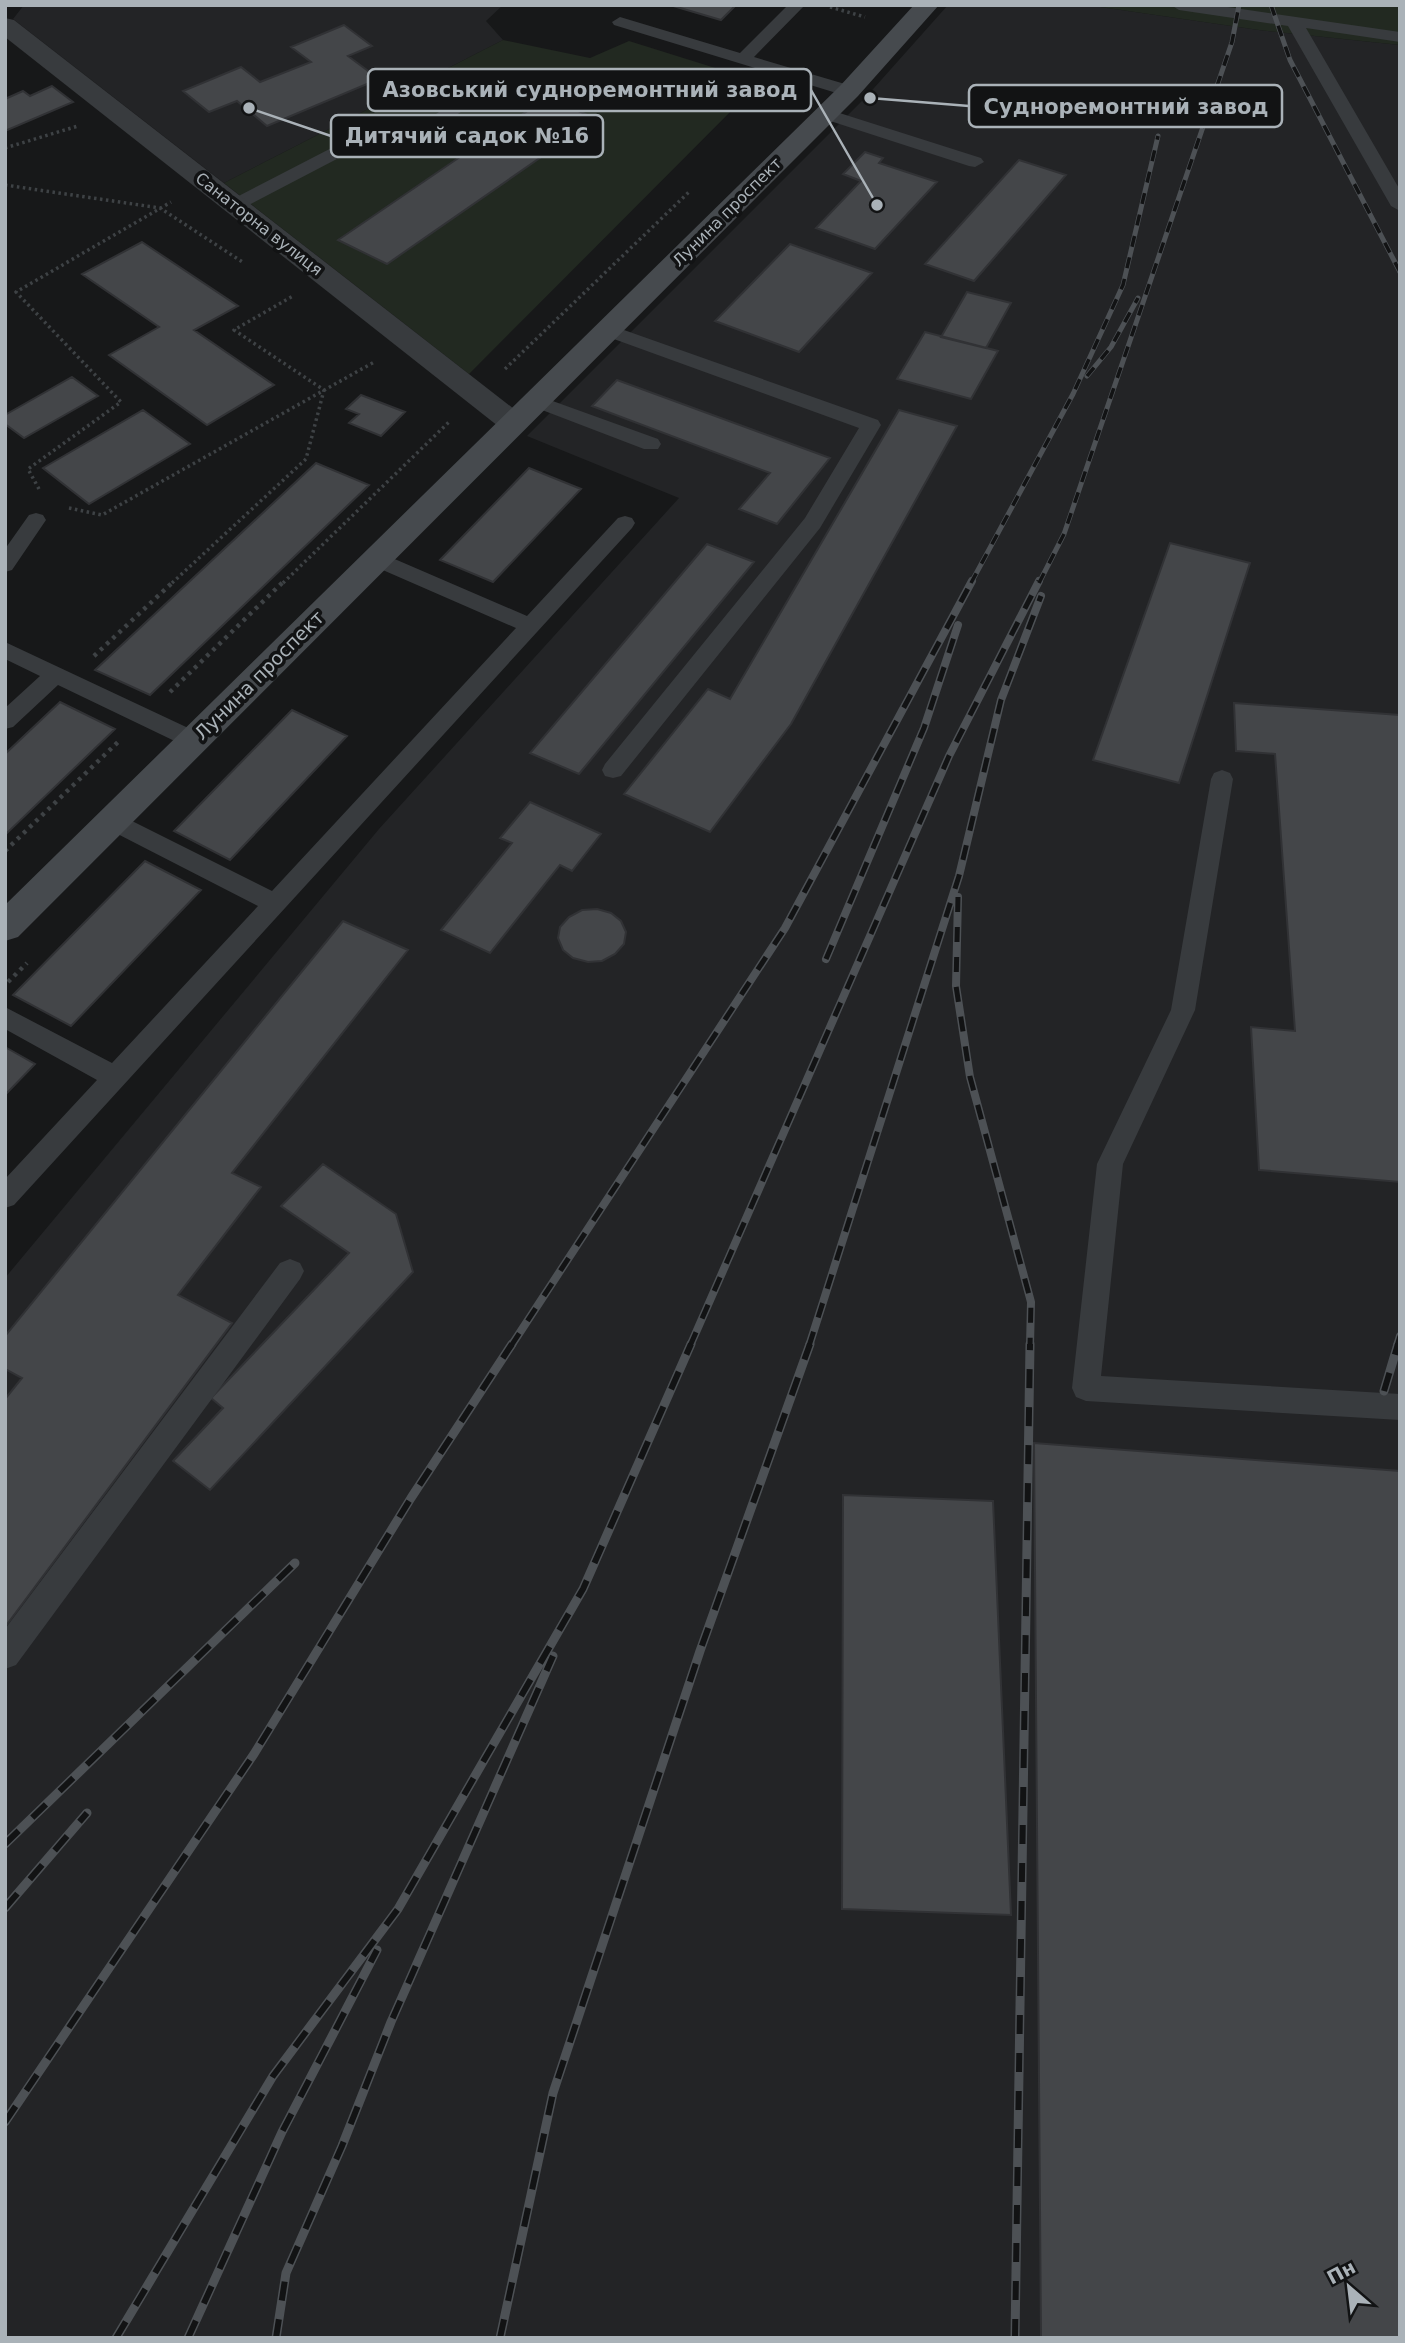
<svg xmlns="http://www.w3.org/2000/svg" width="1405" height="2343" font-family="'DejaVu Sans',sans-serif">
<rect width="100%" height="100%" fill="#171819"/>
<path fill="#232426" d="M24 5H503L486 21 503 40 224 183 13 19Z
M948 5H1087L1259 30 1400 45V2338H5V1278L379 829 679 498 527 436 866 97Z"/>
<path fill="#222921" d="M1087 5H1400V45L1259 30Z
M503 40 590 58 629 41 760 82 469 374 224 183Z"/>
<path fill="#444649" stroke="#313235" stroke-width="2" d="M670 5H736L721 20Z
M344 25 372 46 348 56 379 79 267 126 237 101 209 112 183 91 241 67 260 82 311 62 291 47Z
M52 86 73 102 5 131V99L23 91 30 96Z
M548 97 596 119 387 264 338 240Z
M865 152 883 158 879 163 937 182 875 249 816 228 861 181 843 174Z
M1019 160 1066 175 974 281 925 264Z
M142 242 238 306 194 330 274 385 207 425 109 355 159 327 82 274Z
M790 244 872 273 799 352 715 321Z
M967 292 1011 303 986 348 941 337Z
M925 332 998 351 971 399 897 379Z
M72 377 98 396 24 438 5 424V415Z
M617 380 830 458 777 524 739 509 770 473 592 406Z
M361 395 405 412 381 436 349 423 359 414 346 409Z
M143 410 190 444 89 504 43 468Z
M899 410 957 426 791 724 710 832 624 794 708 689 730 699Z
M316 463 369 485 150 695 95 670Z
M529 468 581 489 493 582 440 560Z
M1170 543 1250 563 1179 783 1093 760Z
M707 544 754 562 579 774 530 753Z
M60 702 115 729 5 835V754Z
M1234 703 1400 715V1182L1259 1170 1251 1027 1295 1031 1275 754 1236 751Z
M292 710 347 736 230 860 174 831Z
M530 802 601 834 572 871 560 865 490 953 441 930 512 843 500 838Z
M145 861 201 890 71 1026 13 995Z
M597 909 611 913 621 921 626 932 624 944 615 954 602 961 588 962 573 958 563 950 558 938 560 927 569 917 582 910Z
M343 921 408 950 232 1173 261 1187 178 1295 232 1323 5 1627V1399L22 1378 5 1369V1336Z
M5 1047 35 1064 5 1095Z
M323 1164 396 1214 413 1272 210 1490 173 1461 223 1408 211 1398 349 1253 281 1206Z
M1034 1443 1400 1471V2338H1041Z
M843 1495 993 1501 1011 1915 842 1909Z"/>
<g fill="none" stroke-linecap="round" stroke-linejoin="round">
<path stroke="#3e4245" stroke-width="3.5" stroke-dasharray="2.5 3.5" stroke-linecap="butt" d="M830 7 865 17
M5 148 78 126
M5 185 160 208 244 263
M505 369 690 191
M39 489 28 469 121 402 16 292 171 202
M69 508 102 515 376 361
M172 583 306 459 324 390 234 330 293 296
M283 583 450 421"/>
<path stroke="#3e4245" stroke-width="4.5" stroke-dasharray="3.5 5" stroke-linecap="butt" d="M94 656 174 581
M170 692 284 581
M5 851 118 742
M8 982 27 963"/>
<path fill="#383b3e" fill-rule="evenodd" d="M788 5H805L754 57 855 87 857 91 855 95H843L614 25 612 22 620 17 740 53Z
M1171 5H1214L1400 32V42L1306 28 1400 190V211L1391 206 1288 26 1179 10Z
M485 83 491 84 493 88 491 92 420 139 356 149 241 209H229L226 205 229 201 345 141 409 131Z
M827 109 981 158 984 162 975 167 969 166 821 118 818 114Z
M607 324 878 420 881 425 820 528 621 776 613 778 605 776 602 770 605 764 805 518 859 428 600 334 597 330Z
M536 395 658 439 661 444 658 449H644L529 405 526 401 529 397Z
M36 513 43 515 46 520 12 570 5 572V549L29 515Z
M625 516 632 518 635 523 632 528 14 1205 5 1208V1179L97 1080 5 1029V1007L112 1063 258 906 104 827 100 821 104 815 112 812 120 815 272 891 516 628 369 564 366 559 369 554 376 552 383 554 527 616 618 518Z
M5 642 201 734 204 740 201 746 193 748 185 746 58 685 13 727 5 729V708L40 676 5 659Z
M1222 770 1230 773 1233 779 1195 1010 1123 1164 1101 1376 1400 1394V1420L1086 1401 1076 1397 1072 1388 1097 1164 1171 1010 1211 779 1214 773Z
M290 1259 300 1263 304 1271 300 1279 16 1665 5 1669V1629L280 1263Z"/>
<path fill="#383b3e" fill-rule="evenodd" d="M5 18 14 20 523 416 528 423 523 430 513 432 503 430 5 37Z"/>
<path fill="#464a4e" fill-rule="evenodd" d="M914 5H939L858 96 18 937 5 941V905L840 86Z"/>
<defs>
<path id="rail-far2" d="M1271 5 1290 60 1400 272
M1087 376 1111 347 1138 298
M971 583 1073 394 1123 285 1158 136
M1039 583 1064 534 1232 42 1239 5"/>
<path id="rail-far1" d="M958 897 956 986 970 1077 1031 1302 1030 1346
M826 959 924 728 958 625
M511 1346 785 928 972 581
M690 1346 949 756 1039 581
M809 1346 959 876 1001 700 1041 596
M1397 1346 1400 1336"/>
<path id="rail" d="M1384 1391 1398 1344
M5 1844 295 1563
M5 1908 87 1813
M5 2122 254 1754 411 1498 512 1344
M116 2338 273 2076 398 1909 583 1589 691 1344
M188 2338 282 2132 377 1950
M276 2338 286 2273 342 2146 391 2022 553 1656
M500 2338 553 2093 700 1651 810 1344
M1015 2338 1030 1344"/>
</defs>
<use href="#rail-far2" stroke="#4d5155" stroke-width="5"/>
<use href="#rail-far1" stroke="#4d5155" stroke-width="8"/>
<use href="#rail" stroke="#4d5155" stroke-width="9"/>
<use href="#rail-far2" stroke="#121314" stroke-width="3.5" stroke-dasharray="11" stroke-linecap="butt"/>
<use href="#rail-far1" stroke="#121314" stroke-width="5" stroke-dasharray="15" stroke-linecap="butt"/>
<use href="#rail" stroke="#121314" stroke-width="6" stroke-dasharray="19" stroke-linecap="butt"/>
</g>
<g text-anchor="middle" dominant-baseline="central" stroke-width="7" stroke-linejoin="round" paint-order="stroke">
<g font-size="16" fill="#aab2b8" stroke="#121314">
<text transform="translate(727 212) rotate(-45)">Лунина проспект</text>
<text transform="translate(259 224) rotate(38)">Санаторна вулиця</text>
</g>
<g font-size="19" fill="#aab2b8" stroke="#121314">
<text transform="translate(259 675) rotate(-45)">Лунина проспект</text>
</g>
</g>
<path fill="none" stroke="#aab2b8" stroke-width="2.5" d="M877 205L811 90M870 98L969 106M249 108L331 136"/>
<g fill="#aab2b8" stroke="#121314" stroke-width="2.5">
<circle cx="877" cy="205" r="7"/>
<circle cx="870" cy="98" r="7"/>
<circle cx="249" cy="108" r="7"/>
</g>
<g fill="#121314" stroke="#aab2b8" stroke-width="2.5">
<rect x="368" y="69" width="443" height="42" rx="7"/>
<rect x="969" y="85" width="313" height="42" rx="7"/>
<rect x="331" y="115" width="272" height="42" rx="7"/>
</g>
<g font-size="21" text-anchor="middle" font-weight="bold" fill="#aab2b8">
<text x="590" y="97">Азовський судноремонтний завод</text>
<text x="1126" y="114">Судноремонтний завод</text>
<text x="467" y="143">Дитячий садок №16</text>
</g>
<rect width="1405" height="2343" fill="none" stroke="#aab2b8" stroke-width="14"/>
<g transform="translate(1349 2287) rotate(332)" stroke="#121314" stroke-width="5" paint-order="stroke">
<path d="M0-5L12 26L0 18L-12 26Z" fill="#aab2b8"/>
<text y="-10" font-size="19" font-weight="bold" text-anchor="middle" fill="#aab2b8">Пн</text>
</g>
</svg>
